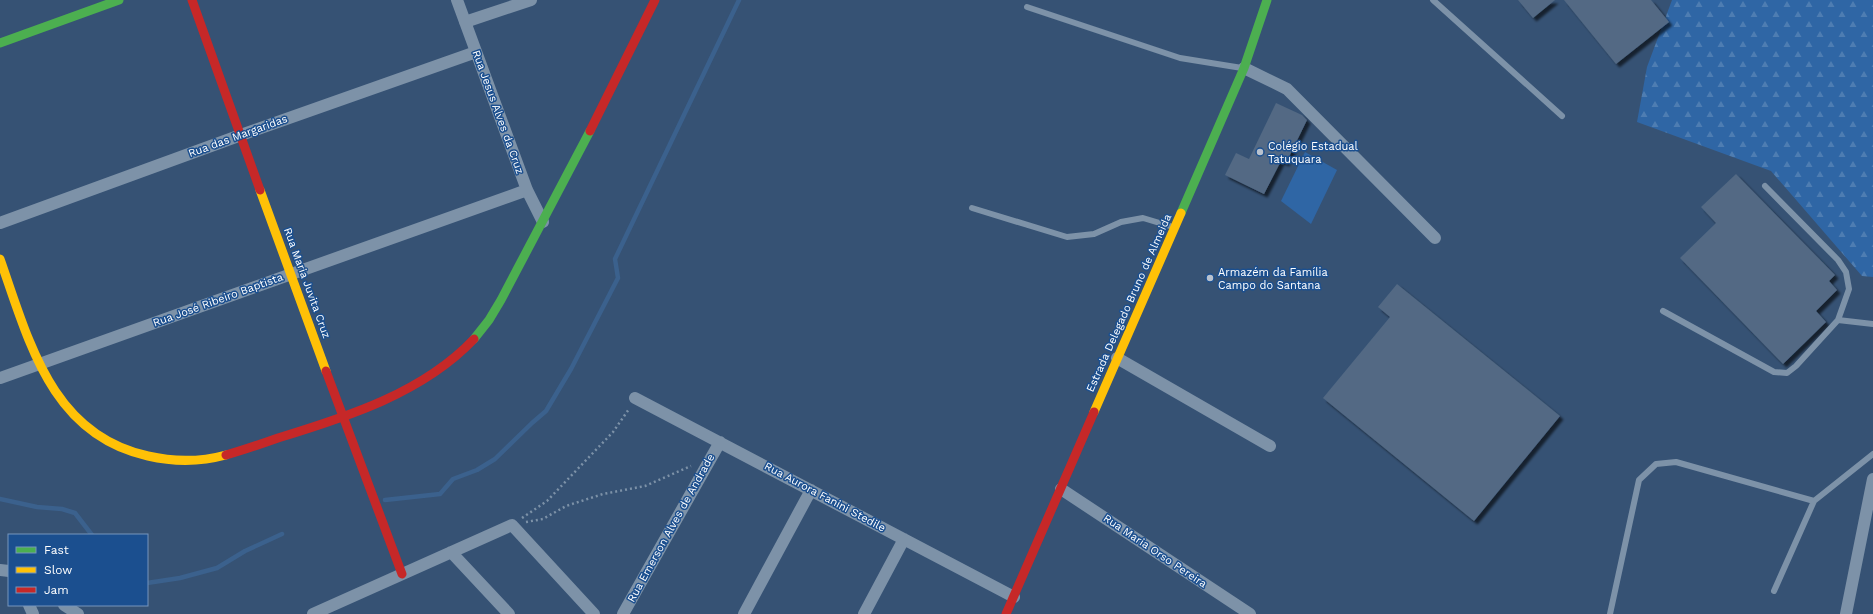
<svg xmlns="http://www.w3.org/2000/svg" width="1873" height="614" font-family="'Work Sans',sans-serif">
<defs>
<pattern id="forest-firs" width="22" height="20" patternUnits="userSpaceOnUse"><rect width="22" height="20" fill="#2f66a5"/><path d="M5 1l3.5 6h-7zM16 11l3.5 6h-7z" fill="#4e7db2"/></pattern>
<filter id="shadow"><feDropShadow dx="3.5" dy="3.5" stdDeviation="1" flood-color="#0009"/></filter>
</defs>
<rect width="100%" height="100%" fill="#365274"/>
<path fill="#2f66a5" d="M1305 152 1337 170 1311 224 1281 201Z"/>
<path fill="url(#forest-firs)" d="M1672 0H1873V277L1862 276 1771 171 1637 122 1647 67Z"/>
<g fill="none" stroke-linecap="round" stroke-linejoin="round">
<path stroke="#3b618d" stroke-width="4.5" d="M0 499 37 507 62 509 75 513 92 535
M385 500 440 494 453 479 477 470 495 459 532 423 546 411 571 369 618 278 615 259 739 0
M147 583 180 578 217 568 245 551 282 534"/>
</g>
<path fill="#526984" filter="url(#shadow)" d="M1518 0H1555L1533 18Z
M1564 0H1651L1669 22 1616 64Z
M1276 103 1302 115 1307 120 1286 163 1281 161 1264 194 1225 175 1236 153 1249 159Z
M1736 174 1835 275 1829 281 1837 290 1816 311 1826 322 1783 364 1680 258 1716 223 1701 207Z
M1397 284 1560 416 1474 521 1323 398 1390 317 1378 307Z"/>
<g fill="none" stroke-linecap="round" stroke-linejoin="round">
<path stroke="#7d92a8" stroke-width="2.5" stroke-dasharray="2 3" stroke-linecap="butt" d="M522 518 547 501 613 432 629 409
M526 522 543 519 566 506 603 494 645 486 691 466"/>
<path stroke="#7d92a8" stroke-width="6" d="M1433 0 1562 116
M1027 7 1180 58 1242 68
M972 208 1067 237 1094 234 1121 222 1143 218 1173 227
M1663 311 1774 372 1787 373 1796 366 1838 320 1849 289 1846 272 1838 260 1765 186
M1838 320 1873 324
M1774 591 1814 501 1873 454
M1610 614 1639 480 1656 464 1676 462 1814 501"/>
<path stroke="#7d92a8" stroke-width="12" d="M457 0 527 190 543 222
M465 22 531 0
M1244 68 1287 89 1435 238
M0 223 241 135 476 52
M1117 358 1270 446
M0 378 527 190
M635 398 1014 597
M1061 489 1250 614
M451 552 509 614
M0 570 9 571
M29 605 33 614
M64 605 78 614
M313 614 512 525 594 614
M623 614 720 442
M744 614 811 490
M864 614 904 539
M1846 614 1873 479"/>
<path stroke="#4caf50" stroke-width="9" d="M0 43 119 0
M1181 213 1244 68 1267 0
M474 339 489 320 501 300 590 131"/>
<path stroke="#ffc107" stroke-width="9" d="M260 190 326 371
M0 259C29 341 51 435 148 456 174 462 200 462 226 455
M1094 412 1181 213"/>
<path stroke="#c62828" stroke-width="9" d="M192 0 260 190
M590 131 655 0
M326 371 402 574
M226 455C244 450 261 444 278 438 347 417 423 393 474 339
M1006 614 1094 412"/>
</g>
<g fill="#b9c2ce" stroke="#1b4f8f" stroke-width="1.5">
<circle cx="1260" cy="152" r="4"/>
<circle cx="1210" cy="278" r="4"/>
</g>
<g text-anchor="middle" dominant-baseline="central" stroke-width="3" stroke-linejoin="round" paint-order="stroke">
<g font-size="11" fill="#fff" stroke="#1b4f8f">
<text transform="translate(498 112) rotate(70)">Rua Jesus Alves da Cruz</text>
<text transform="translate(238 136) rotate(-20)">Rua das Margaridas</text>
<text transform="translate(307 283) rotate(70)">Rua Maria Juvita Cruz</text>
<text transform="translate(218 300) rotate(-20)">Rua José Ribeiro Baptista</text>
<text transform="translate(1129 303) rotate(-66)">Estrada Delegado Bruno de Almeida</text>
<text transform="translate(825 497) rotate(28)">Rua Aurora Fanini Stedile</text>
<text transform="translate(671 528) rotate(-61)">Rua Emerson Alves de Andrade</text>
<text transform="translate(1155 551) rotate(34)">Rua Maria Orso Pereira</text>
</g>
<g font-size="11" fill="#fff" stroke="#1b4f8f" text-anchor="start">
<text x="1268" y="146">Colégio Estadual<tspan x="1268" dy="13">Tatuquara</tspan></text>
<text x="1218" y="272">Armazém da Família<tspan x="1218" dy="13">Campo do Santana</tspan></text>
</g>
</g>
<rect x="8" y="534" width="140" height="72" fill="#1b4f8f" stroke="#7695bc"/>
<rect x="16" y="547" width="20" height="6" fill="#4caf50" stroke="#7695bc"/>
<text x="44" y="554" font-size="12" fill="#ffffff">Fast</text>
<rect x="16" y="567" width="20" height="6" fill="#ffc107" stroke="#7695bc"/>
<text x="44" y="574" font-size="12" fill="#ffffff">Slow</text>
<rect x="16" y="587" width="20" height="6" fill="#c62828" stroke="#7695bc"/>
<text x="44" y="594" font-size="12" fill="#ffffff">Jam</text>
</svg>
